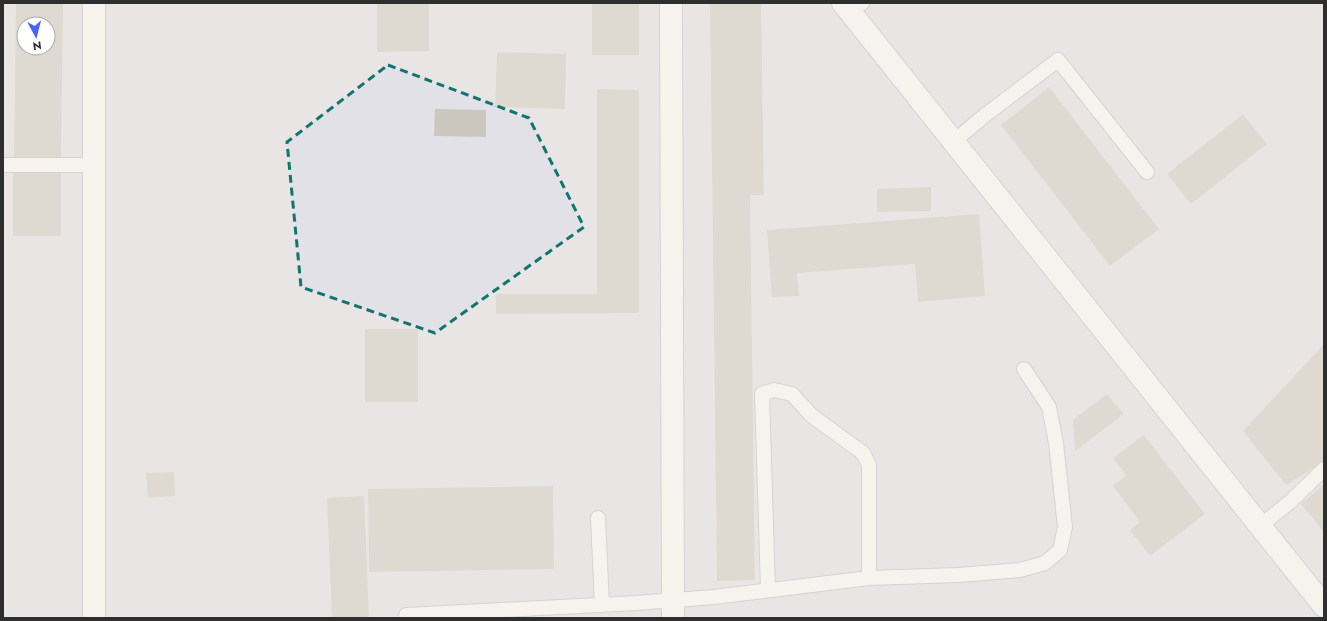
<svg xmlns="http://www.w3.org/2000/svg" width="1327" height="621" font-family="Jost,sans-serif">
<rect width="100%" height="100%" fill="#efe9e1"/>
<path fill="#e3e1e8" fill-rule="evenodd" d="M3 3H1324V618H3ZM24 24H48V48H24Z"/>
<path fill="#cbc7bf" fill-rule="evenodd" d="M16 3H63L61 157H14ZM24 24H48V48H24Z
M377 3H429V51L377 52Z
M592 3H639V55H592Z
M710 3H761L764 195H750L755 580 717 581Z
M497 52 566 54 565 109 495 107Z
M1049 87 1159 229 1110 266 1001 125Z
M597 89 639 90V313L496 314V294H597Z
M435 109 486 110V137L434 136Z
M1243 114 1267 144 1191 204 1167 174Z
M13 171H61V236H13Z
M931 187V211L877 212V189Z
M979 214 985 296 918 302 915 264 797 273 799 296 772 297 767 230Z
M365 329H418V402H365Z
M1324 344V462L1286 485 1243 431Z
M1107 394 1124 414 1075 451 1073 420Z
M1144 435 1205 514 1150 556 1130 530 1140 522 1113 486 1126 475 1113 458Z
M174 472 175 496 148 498 146 473Z
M1323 485 1324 486V532L1301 504Z
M553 486 554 569 369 572 368 489Z
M364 496 369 618H332L327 498Z"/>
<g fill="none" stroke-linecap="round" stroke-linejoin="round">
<defs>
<path id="lane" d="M850 12 862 3
M953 142 984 116 1058 60 1147 172
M3 165H93
M598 518 602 605
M1260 526 1290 502 1324 469
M768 590 762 394 774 390 792 394 812 416 863 453 869 465V578
M406 615 636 603 714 597 869 578 958 575 1020 570 1045 563 1060 550 1065 527 1056 443 1049 407 1024 369"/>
<path id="street" d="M671 3 673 618
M843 3 1324 606
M94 618V3"/>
</defs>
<use href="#lane" stroke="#b4b7c1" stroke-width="16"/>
<use href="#street" stroke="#b4b7c1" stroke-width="24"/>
<use href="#lane" stroke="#fff" stroke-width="14"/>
<use href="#street" stroke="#fff" stroke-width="22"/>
</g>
<path d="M0 0H1327V621H0ZM388 65 529 118 584 227 435 333 301 287 287 142Z" fill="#efe9e1" fill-opacity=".55" fill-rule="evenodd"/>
<path fill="none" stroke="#0f766e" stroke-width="3" stroke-dasharray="8 5" stroke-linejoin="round" d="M388 65 529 118 584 227 435 333 301 287 287 142Z"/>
<rect width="1327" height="621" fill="none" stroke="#2e2e2e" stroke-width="8"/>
<g transform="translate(36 36) rotate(173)"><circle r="19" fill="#ffffff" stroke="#ababab"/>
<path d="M0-3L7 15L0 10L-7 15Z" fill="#4264fb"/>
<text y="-6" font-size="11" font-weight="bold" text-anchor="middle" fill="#2e2e2e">N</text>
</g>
</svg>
